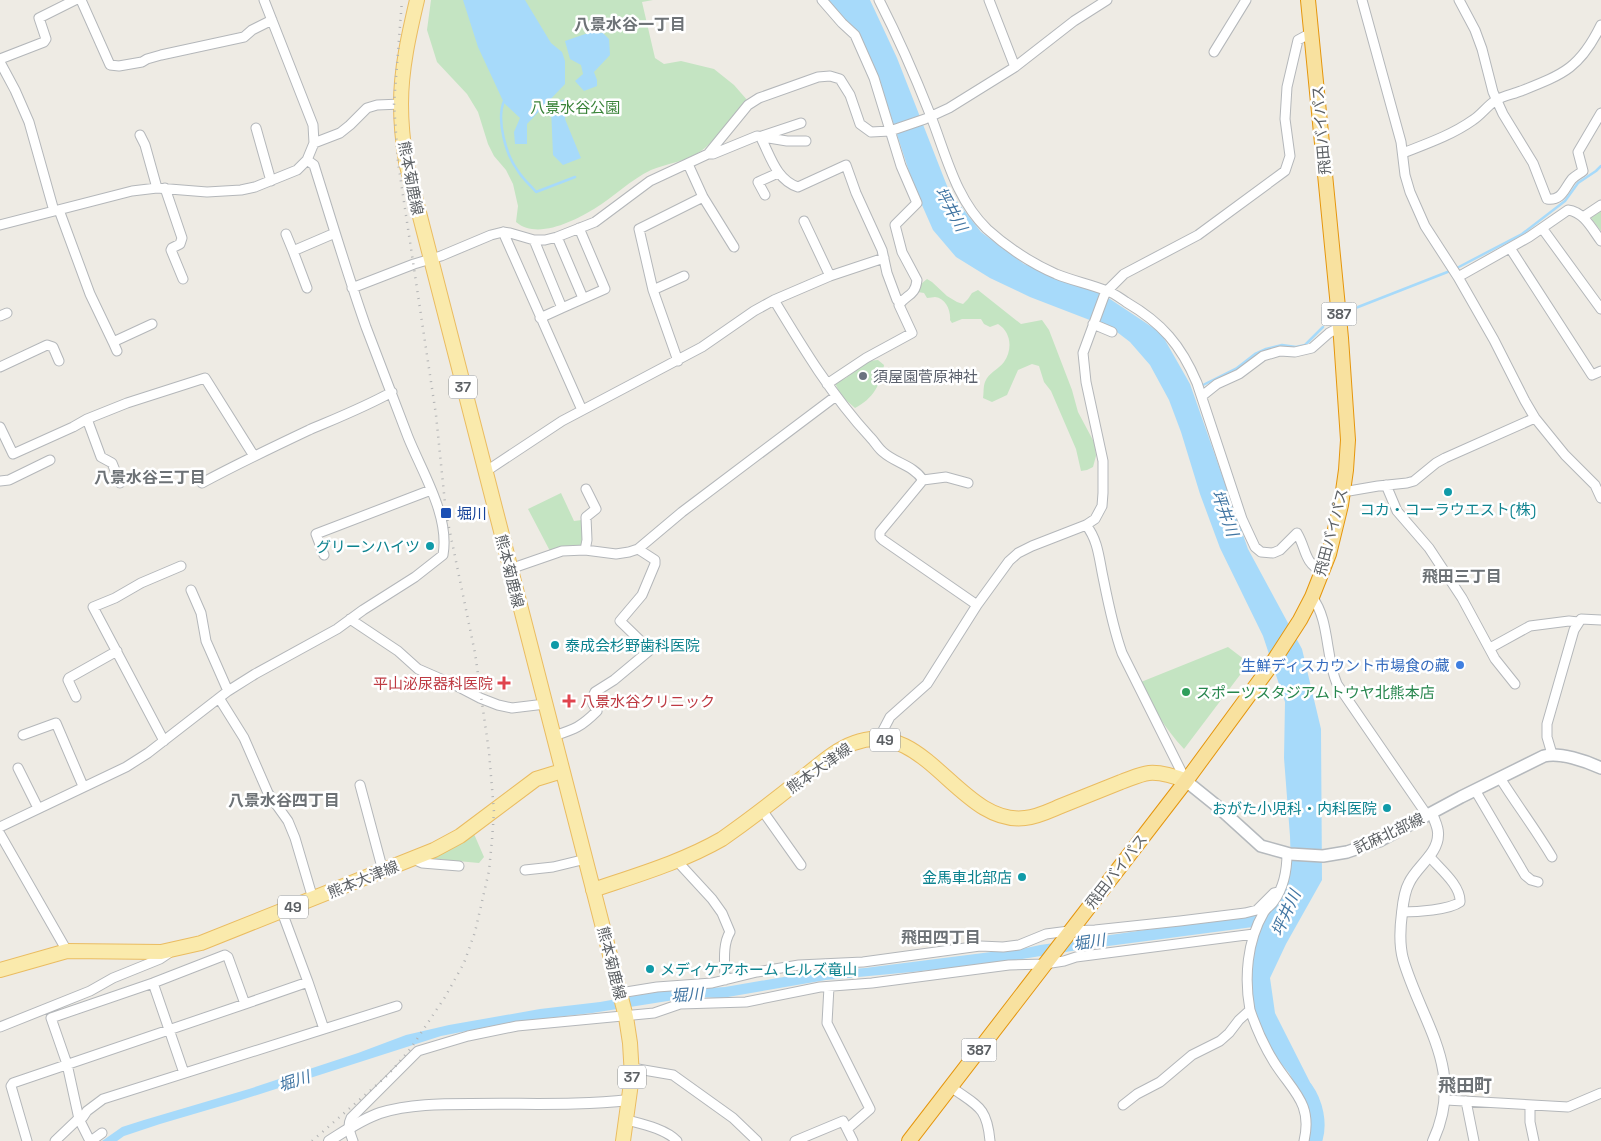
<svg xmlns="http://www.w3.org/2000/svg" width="1601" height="1141" font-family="'Space Grotesk','Noto Sans JP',sans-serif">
<rect width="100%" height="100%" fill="#eeebe4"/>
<path fill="#c4e4c2" d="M431 0H653L642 2 655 58 664 64 681 61 714 69 734 85 748 101C741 108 733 115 727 123 719 133 712 143 701 151 687 162 667 163 651 170 630 180 614 197 594 209 574 221 537 240 516 222L518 206 513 184 506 170 494 156 488 144 478 112 467 94 437 62 427 30Z
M1601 211V231L1591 218Z
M927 279 932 282 947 296 957 302 963 304 968 299 972 293 978 290 1021 324 1042 320 1049 330 1072 390 1078 412 1095 444 1096 456 1093 467 1087 470 1081 471 1076 449 1051 391 1044 382 1039 366 1032 364 1018 370 1007 395 992 402 983 398C984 393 983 387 985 382 989 372 998 370 1004 362 1013 349 1011 332 998 324L990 327 984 324 981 319H962L952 323 950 320C951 311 946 298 935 297 933 297 930 298 927 298L924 293 918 292 921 284Z
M878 360 884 365C881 384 873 399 855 408L841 396 835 383 846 378 867 361Z
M561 493 574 521 582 520 583 544 580 547H563L550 551 528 509Z
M1228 647 1249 663 1184 749C1164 727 1153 709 1141 682Z
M474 834 484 857 479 863 425 858Z"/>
<path fill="#a7dafa" d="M463 0H525L551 43 562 52 565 61V84L527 124V144H515L514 132 520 118 504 103 478 47Z
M827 0H870L897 58 949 191 981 232 1024 264 1101 293 1161 333 1190 384 1248 549 1302 649 1321 729 1322 880 1286 944 1270 978 1275 1013 1320 1102 1310 1110 1289 1073 1278 1060 1264 1037 1254 1008 1252 990V960L1260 931 1253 927 1078 950 1003 962 912 972 826 980 722 998 693 997 592 1013 513 1022 441 1036 238 1101 160 1124 124 1136 117 1141H102L122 1127 144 1120 249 1089 358 1053 406 1035 449 1025 540 1009 600 1002 662 991 725 987 813 972 865 968 991 952 1017 950 1040 945 1222 919 1271 910 1276 906 1280 901 1291 868 1290 836 1284 758 1285 702 1263 636 1220 548 1200 494 1181 432 1169 400 1150 365 1130 342 1113 329 1030 297 990 278 956 257 933 230 914 187 879 79 854 27 841 19Z
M591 32 603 33 609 39 610 55 594 72 597 80V86L584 91 575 81 583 74 581 65 570 59 565 41Z
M563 99 566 108 565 119 581 158 563 165 553 155 551 108Z"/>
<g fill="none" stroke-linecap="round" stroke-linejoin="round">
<path stroke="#a7dafa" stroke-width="2.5" d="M504 101C496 120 506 155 518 171 523 179 530 185 536 192L575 177
M1455 269 1522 234 1565 201 1578 183 1596 171 1601 166
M1353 309 1450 271
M1201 386 1237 368 1255 354 1266 349 1282 345 1296 347 1305 345 1323 327"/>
<path stroke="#a7dafa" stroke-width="16" d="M1305 1089C1315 1103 1320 1124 1314 1141"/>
<defs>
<path id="minor" d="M81 0 110 65 119 66 142 62 147 59 161 55 244 37 252 30 272 20
M822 0 842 23 855 35 874 78 901 166 917 203 895 225 902 252 917 280C915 297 906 294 899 305L912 333 866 358 827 384
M879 0C898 37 915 76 930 114 946 154 955 198 987 229 1007 247 1031 263 1056 274 1073 281 1090 284 1107 291 1114 293 1120 298 1126 302 1162 323 1181 345 1197 383L1242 519 1255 547 1261 552 1273 553 1280 550 1297 533C1307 550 1303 561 1322 572
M989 0 1015 67
M1362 0 1401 142 1405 175 1410 192 1425 226 1458 277 1494 340 1525 401 1535 418 1565 455 1595 485 1601 498
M1459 0 1475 30 1482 49 1493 92 1503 114 1533 163 1547 199C1562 201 1564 189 1572 179 1575 176 1579 174 1583 171L1578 152 1601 113
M1214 52 1246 0
M0 59 44 42 46 39 39 18 75 0
M0 62 15 90 29 122 54 211
M801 123 762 136V140C771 158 777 180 798 187L846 165 856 193 882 250 887 273 897 300 902 301
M256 128 271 181
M140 135 145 145 157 188
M314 143 340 133 350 125 367 108 377 105 401 104
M1403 153C1426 144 1452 135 1473 120 1481 115 1487 106 1496 100 1503 96 1513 94 1521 91 1564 74 1580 68 1601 25
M708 154H713L757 136 787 141H806
M688 164 703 197 734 247
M165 188 182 238 180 244 172 248 171 250 183 279
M765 195 758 182 778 173
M59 210 90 294 113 342
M1583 217 1601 205
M804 221 830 276
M0 225 132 191 157 188 207 192 241 190 255 187 297 170 307 160 314 143 313 125 264 0
M1542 228 1601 309
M503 232 582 410
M286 234 293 251 335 233
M557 237 583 298
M534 240 562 308 540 318
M1510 248 1592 375 1601 371
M293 251 307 288
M684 276 653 290 639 229 703 197
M1458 277 1529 237 1568 210C1584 212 1592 229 1601 241
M352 288 414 264 441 256 491 235 503 232 510 233 534 240H545L557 237 595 222 650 181 708 154 748 105 759 98 818 77 830 76 840 79 850 95 860 124 871 132 890 131 925 119 949 108 1015 67 1074 21 1107 0
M653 290 678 361
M774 300C803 348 832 396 870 437 875 442 878 448 883 452 895 463 913 465 923 480
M562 308 605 289 579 228
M0 316 7 313
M1093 324 1112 332
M117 351 113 342 152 324
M0 367 47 345 53 347 59 361
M1202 396 1217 384 1239 374 1263 356 1280 351 1295 352 1312 348 1329 333 1340 327
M0 427 13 454 73 427 87 419
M485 472 562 421 702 347 754 311 774 300 830 276 884 258
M0 481 9 480 50 460
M120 483 112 463 101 457 87 419 127 403 205 378 254 456
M202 483C237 464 273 447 309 430 337 418 365 407 392 392
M968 483 946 477 923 480 880 532V537L883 540 977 605
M1386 485 1397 511 1429 548 1462 598 1495 659 1515 684
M1343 492 1378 486 1407 483 1414 481 1436 463 1445 458 1535 418
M1086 525C1098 540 1099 558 1103 577 1108 602 1113 628 1122 653L1186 781
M585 550 587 540 586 517 596 509 586 489
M324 555 316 534 431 490
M510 569 562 551 585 550 616 554 629 552 638 549 682 512 836 396
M191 590 201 613 206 641 228 691
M1312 597C1330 620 1325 656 1337 684L1427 815
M350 619 398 651 418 669 457 686 480 698 498 705 512 708 545 704
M1490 648 1530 626 1569 621 1578 622
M76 697 68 680 69 678 117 651
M219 698 244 738 268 793 288 821 295 838 313 899
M23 735 56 723 83 786
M554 736C575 729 581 727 597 711L593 704 592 699 595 692 614 680 650 650 620 621 642 595 655 564V560L638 549
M879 738 890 717 927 684 977 605 1009 561 1018 553 1032 546 1086 525 1095 519 1102 506 1103 493V461L1086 382 1083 353 1104 296 1107 291 1124 274 1198 235 1285 171 1290 156 1285 119 1287 87 1298 40 1311 33
M164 741 93 607 115 598 141 583 181 566
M1552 754 1547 737V724L1574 630 1581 619 1601 620
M18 768 38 808
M1500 778C1517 805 1536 830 1552 857
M360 785 383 871
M1475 790 1525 875 1531 880 1538 882
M762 810 801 865
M0 827 126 767 148 753 228 691 255 674 337 629 363 610 415 577 443 555C450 516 422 472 408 437 394 400 380 364 366 327 347 273 331 219 314 165L307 160
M0 834 67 951
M413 859 422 863 459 866
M677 861 712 899 722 913 730 932C722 945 725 965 725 980
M525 870 553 867 586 859
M282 912 308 982
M1402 912C1417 912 1449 910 1460 902 1461 885 1439 868 1429 856
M153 983 184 1073
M829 987 827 1023 870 1109 847 1129
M620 993 657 987 712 983 757 972 799 965 863 962 980 946 1003 947 1019 945 1046 934 1069 931 1095 930 1180 921 1245 913 1257 910 1274 893 1279 892
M1250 1010C1256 1028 1264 1046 1274 1062 1292 1091 1313 1103 1304 1141
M0 1027 90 991 113 978 160 959 169 953
M632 1068 673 1075 733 1118 757 1141
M951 1087C977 1106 987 1106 990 1141
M1446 1100 1568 1107 1601 1093
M1466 1101 1474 1141
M1123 1105 1137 1094 1160 1082 1192 1055 1220 1041 1229 1033 1239 1020 1250 1010C1244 978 1247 941 1264 912 1267 907 1272 905 1274 901 1284 887 1287 869 1287 853
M1530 1105V1122L1534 1141
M627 1120C642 1124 666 1129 677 1141
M27 1141 11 1086 13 1083 245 1004
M55 1141 76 1121 83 1117 87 1111 103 1099 324 1029
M90 1141 79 1119 67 1064 51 1018 153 983 225 955 228 957 245 1004 308 982 324 1029 397 1006
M91 1141 102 1133
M353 1141C350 1133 347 1126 351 1118L418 1051 468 1036 517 1026 654 1013 680 1004 746 1002 820 987 872 983 1009 965 1045 964 1064 961 1076 957 1254 934
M795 1141 843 1121 853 1141"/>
<path id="tertiary" d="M1432 813C1434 820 1439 828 1438 835 1438 854 1416 867 1409 883 1404 892 1403 903 1402 913 1400 928 1399 944 1403 959 1422 1024 1466 1070 1433 1141
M329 1141C345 1131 362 1119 380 1113 409 1104 441 1104 471 1104 524 1103 577 1106 629 1100"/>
<path id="secondary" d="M1186 781 1217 806 1261 846 1290 854 1323 856 1347 852 1379 841 1461 797 1544 756C1560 752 1586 761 1601 768"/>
<path id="primary" d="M417 0C409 34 401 69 401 104 401 124 403 143 406 162L626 1017 630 1043 632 1076 623 1141
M593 890C637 875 682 862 722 839 749 820 775 800 801 779 817 767 834 750 854 743 925 716 960 826 1025 818 1037 817 1049 811 1061 806 1081 798 1101 790 1121 782 1130 779 1140 774 1149 773 1162 772 1174 776 1186 781
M0 970 67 951 161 952 201 943 434 850 460 836 536 779 562 771"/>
<path id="trunk" d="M909 1141 1186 781 1269 668 1300 620 1312 597 1329 554 1341 505 1346 470 1348 440 1341 338 1308 0"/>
</defs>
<use href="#minor" stroke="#b4b7ba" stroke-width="11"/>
<use href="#tertiary" stroke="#b4b7ba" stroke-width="12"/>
<use href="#secondary" stroke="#b5b9bd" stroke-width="14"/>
<use href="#primary" stroke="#eabc61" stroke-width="16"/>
<use href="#trunk" stroke="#e5960d" stroke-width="16"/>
<use href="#minor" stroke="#fff" stroke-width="9"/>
<use href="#tertiary" stroke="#fff" stroke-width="10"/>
<use href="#secondary" stroke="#fff" stroke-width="11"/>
<use href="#primary" stroke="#faeaac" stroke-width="14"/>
<use href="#trunk" stroke="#f8e19f" stroke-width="14"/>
<path stroke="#b2b3b4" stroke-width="2.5" stroke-dasharray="1 6" stroke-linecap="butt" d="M312 1141 388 1075 411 1048 445 997 464 963 475 932 489 871 492 840 494 812 489 752 475 653 446 513 436 415 398 162 394 104 402 0"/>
</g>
<circle fill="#6b7280" stroke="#fff" stroke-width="2" cx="863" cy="376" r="5"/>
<g fill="#0f9aa8" stroke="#fff" stroke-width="2">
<circle cx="1448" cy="492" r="5"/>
<circle cx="430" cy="546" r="5"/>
<circle cx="555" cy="645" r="5"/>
<circle cx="1387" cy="808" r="5"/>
<circle cx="1022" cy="877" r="5"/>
<circle cx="650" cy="969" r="5"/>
</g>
<rect fill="#1a4fb4" stroke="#fff" stroke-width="2" x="440" y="507" width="12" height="12" rx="2.5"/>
<circle fill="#3f7fe0" stroke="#fff" stroke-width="2" cx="1460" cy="665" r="5"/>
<g fill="#e0444e" stroke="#fff" stroke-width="2">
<path d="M501.5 675.5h5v5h5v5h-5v5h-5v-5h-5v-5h5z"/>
<path d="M566.5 693.5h5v5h5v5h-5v5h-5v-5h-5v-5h5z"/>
</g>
<circle fill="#2e9e5b" stroke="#fff" stroke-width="2" cx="1186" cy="692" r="5"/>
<g text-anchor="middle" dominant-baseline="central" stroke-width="5" stroke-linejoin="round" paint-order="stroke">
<g fill="#fff" stroke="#8d9092" stroke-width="1">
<rect x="1321.5" y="302.5" width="35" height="23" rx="4"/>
<rect x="449" y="375.5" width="28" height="23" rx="4"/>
<rect x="870" y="728.5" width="30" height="23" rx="4"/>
<rect x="278" y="895.5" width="30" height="23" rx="4"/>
<rect x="961.5" y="1038.5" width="35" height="23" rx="4"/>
<rect x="618" y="1065.5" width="28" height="23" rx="4"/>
</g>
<g font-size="14" font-weight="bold" fill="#5c6064">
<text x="1339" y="314">387</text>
<text x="463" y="387">37</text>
<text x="885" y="740">49</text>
<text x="293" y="907">49</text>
<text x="979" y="1050">387</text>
<text x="632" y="1077">37</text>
</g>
<g font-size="15" fill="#3b843a" stroke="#fff">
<text x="575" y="107">八景水谷公園</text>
</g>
<g font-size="15" fill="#5c6064" stroke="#fff">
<text transform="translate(1321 130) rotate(-95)">飛田バイパス</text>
<text transform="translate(411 178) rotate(79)">熊本菊鹿線</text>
<text transform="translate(1331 532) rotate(-75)">飛田バイパス</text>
<text transform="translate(510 571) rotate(76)">熊本菊鹿線</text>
<text transform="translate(819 768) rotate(-35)">熊本大津線</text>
<text transform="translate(1389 833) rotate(-25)">託麻北部線</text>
<text transform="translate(1116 871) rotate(-52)">飛田バイパス</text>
<text transform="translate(363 879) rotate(-22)">熊本大津線</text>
<text transform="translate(612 963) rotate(76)">熊本菊鹿線</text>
</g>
<g font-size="15" fill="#5b616d" stroke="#fff" text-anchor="start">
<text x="873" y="376">須屋園菅原神社</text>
</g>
<g font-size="15" fill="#0d838f" stroke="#fff" text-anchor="end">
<text x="1448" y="509" text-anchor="middle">コカ・コーラウエスト(株)</text>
<text x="420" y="546">グリーンハイツ</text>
<text x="565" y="645" text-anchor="start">泰成会杉野歯科医院</text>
<text x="1377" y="808">おがた小児科・内科医院</text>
<text x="1012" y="877">金馬車北部店</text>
<text x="660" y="969" text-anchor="start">メディケアホーム ヒルズ竜山</text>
</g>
<g font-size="15" fill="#164399" stroke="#fff" text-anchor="start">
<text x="457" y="513">堀川</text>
</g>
<g font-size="15" fill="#366cbe" stroke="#fff" text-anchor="end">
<text x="1450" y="665">生鮮ディスカウント市場食の藏</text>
</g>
<g font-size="15" fill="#be3a42" stroke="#fff" text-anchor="end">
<text x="493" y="683">平山泌尿器科医院</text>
<text x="580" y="701" text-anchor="start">八景水谷クリニック</text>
</g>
<g font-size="15" fill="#27864d" stroke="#fff" text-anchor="start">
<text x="1196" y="692">スポーツスタジアムトウヤ北熊本店</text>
</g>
<g font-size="16" font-weight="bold" fill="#6d7276" stroke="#fff">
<text x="630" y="24">八景水谷一丁目</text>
<text x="150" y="477">八景水谷三丁目</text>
<text x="1462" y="576">飛田三丁目</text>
<text x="284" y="800">八景水谷四丁目</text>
<text x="941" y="937">飛田四丁目</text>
</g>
<g font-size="16" font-style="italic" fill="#4276a3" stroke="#fff">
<text transform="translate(951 209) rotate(61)">坪井川</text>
<text transform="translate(1225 513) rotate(70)">坪井川</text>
<text transform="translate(1286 913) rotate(-66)">坪井川</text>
<text transform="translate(1089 942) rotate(-8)">堀川</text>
<text transform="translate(687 995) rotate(-4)">堀川</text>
<text transform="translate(294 1081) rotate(-18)">堀川</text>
</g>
<g font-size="18" font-weight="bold" fill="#6d7276" stroke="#fff">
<text x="1465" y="1085">飛田町</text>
</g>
</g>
</svg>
